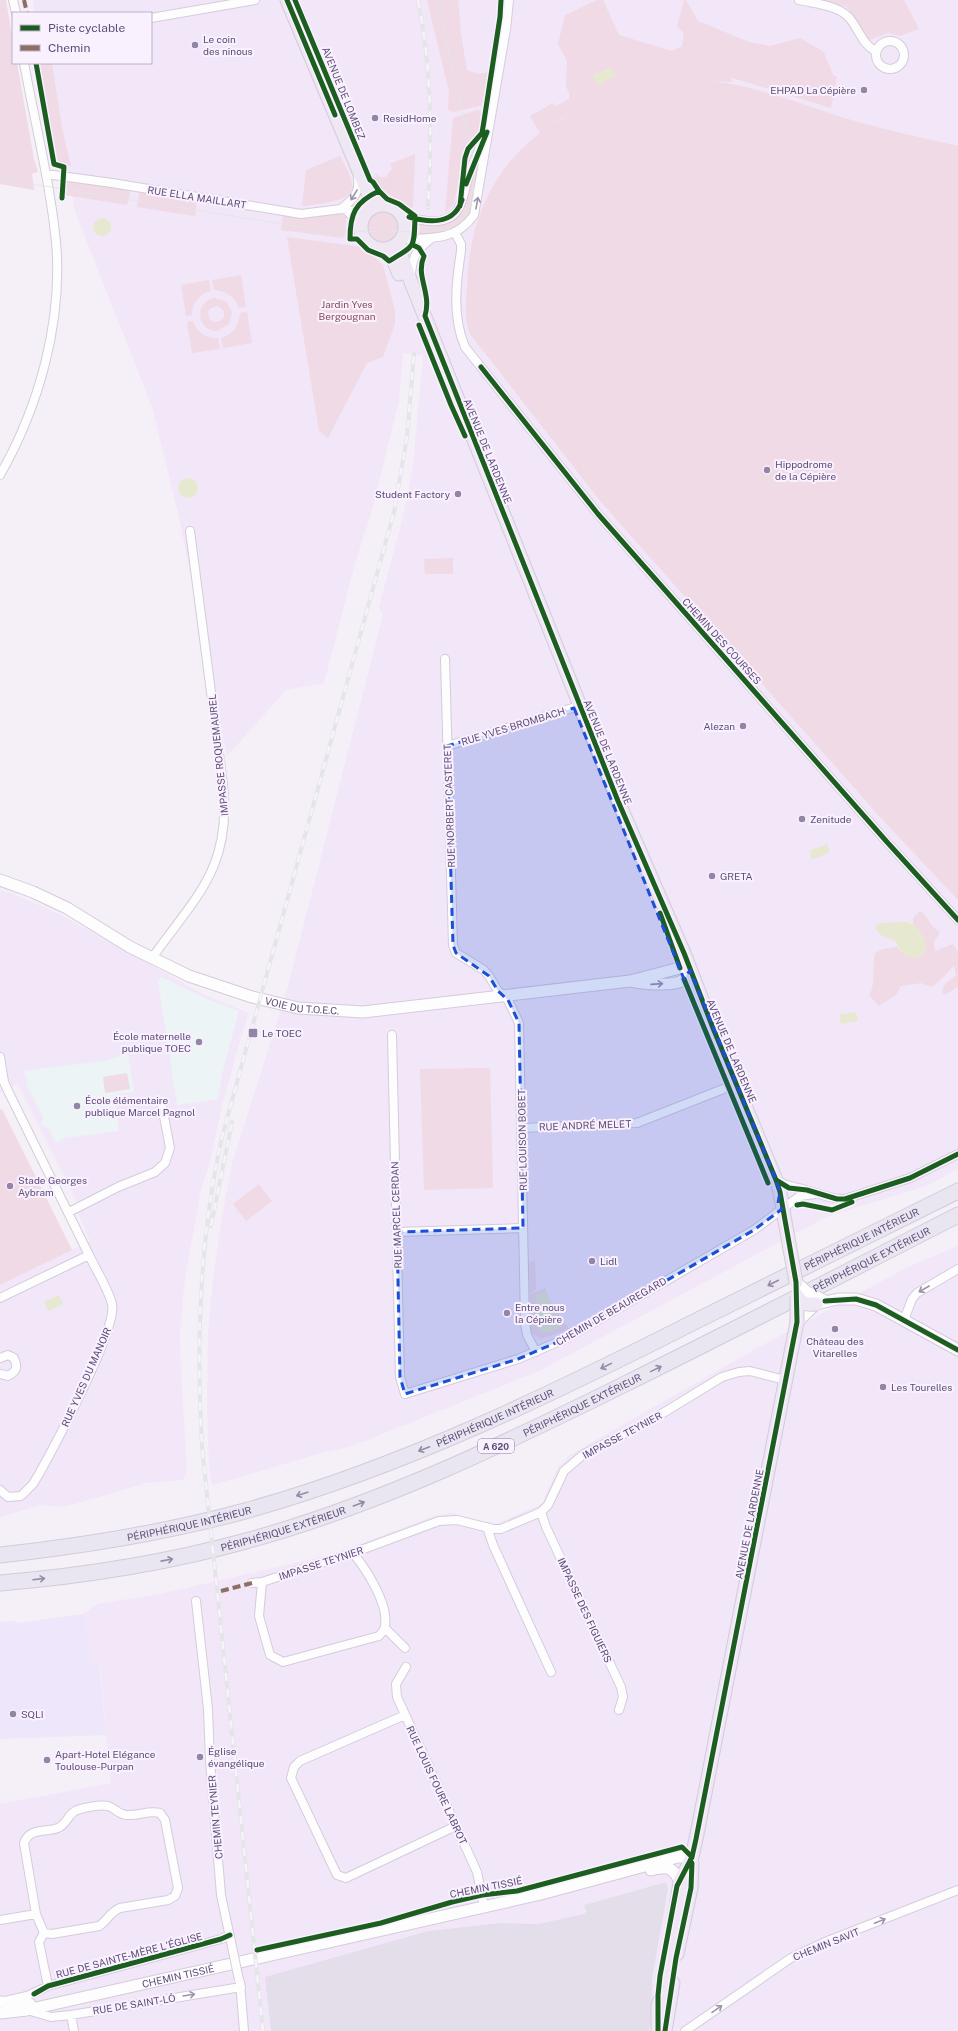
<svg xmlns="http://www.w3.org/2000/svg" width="958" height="2031" font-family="'Public Sans',sans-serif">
<rect width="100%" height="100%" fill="#f5eff8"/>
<path fill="#f2e6f9" d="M33 0H958V1168L929 1185 826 1217 539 1371 352 1446 325 1452 212 1485 209 1468 207 1406 208 1333 213 1279 222 1217 232 1164 287 990 383 615 379 607 403 517 413 466 423 355 403 353 399 400 371 514 355 563 324 683 286 690 227 756 179 517 152 407 76 214 46 63H151V13H35Z
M0 890 9 892 59 914 205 995 248 1013 222 1105 210 1162 200 1193 184 1286 180 1334 181 1372 187 1472 183 1480 146 1483 64 1507 40 1505 0 1517V1285L90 1241 80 1219 76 1200 18 1084 0 1092Z
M958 1246V2031H649L652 1979 668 1889 666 1882 584 1905 586 1912 584 1914 538 1924 500 1923 428 1931 266 1977 271 2031H0V1804L111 1783 100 1664H91L84 1614 97 1604 160 1594 330 1555 434 1516 452 1513 495 1524 542 1504 558 1467 570 1455 759 1347 908 1267Z"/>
<path fill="#eee6fa" d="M84 1614 91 1665 99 1663 106 1735 0 1739V1622L14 1621 17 1623Z"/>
<path fill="#e4deea" d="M666 1882 668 1889 652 1979 651 2020 649 2031H271L265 1977 428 1931 500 1923 538 1924 584 1914 586 1912 584 1905Z"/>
<path fill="#edf4f5" d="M161 977 207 999 239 1011 223 1070 218 1099 177 1105 158 981Z
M128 1054 134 1092 114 1095 119 1131 65 1138 56 1143 49 1129 41 1125 43 1117 26 1084 29 1083 23 1071 103 1061Z"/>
<path fill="#efdae5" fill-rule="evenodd" d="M0 0H6L13 42V63H17L34 159 38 172 32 174 34 190 0 184Z
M427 0H458L461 34 467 70 478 74 489 72 483 105 454 112 448 110 449 92Z
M597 0H603L619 35 672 51 682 46 684 33 677 27 684 0H686L698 21 749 42 770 46 800 38 824 52 833 75 837 77 831 108 740 80 730 78 732 82 712 81C763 87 806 107 855 121 889 131 924 138 958 146V900L880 817 601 502 470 334C464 318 466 303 467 287 469 210 502 150 570 114L561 118 540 133 530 116 553 103 556 106 569 99V92L566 87 567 61 558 44 565 15Z
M822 0H904L919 29 900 36 888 33 869 40 847 7Z
M38 63H52L62 128 71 166 56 164Z
M477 110 484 112 479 134 464 152 454 204 445 213 453 118Z
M483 145 472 210C461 231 441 234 420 234V225L444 223 468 190Z
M415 154 413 207 410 210 382 191 375 174H376L380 177H386L392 168 390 164Z
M340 156C344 164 350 174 352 183 355 203 320 203 306 206L302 205 306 170Z
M66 180 128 189 130 193 127 205 65 195Z
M140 191 197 200 195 216 137 207Z
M367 227a16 16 0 1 1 32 0a16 16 0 1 1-32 0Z
M338 213 347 216 345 236 342 238 281 230 283 215 312 218Z
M287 237 362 247 383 265 395 311V324L383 357 367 363 328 438 319 431Z
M241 275 246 307 239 308C235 296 226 291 214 290L212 280Z
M209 280 211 291C199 294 192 303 192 315L186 316 181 285Z
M215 298 227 302 232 313 229 324 217 331C196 331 194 301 215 298ZM218 306 224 311V317L220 321 213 322 209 319 208 311 211 308Z
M247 312 252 343 223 348 221 338C233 335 239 325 240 313Z
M193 321C196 332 207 339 218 338L220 349 192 353 187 322Z
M453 558V574H425L424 559Z
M920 911C931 919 928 925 940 932L934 942 935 951 953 944 958 952V989L957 987 945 995 942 992 945 984 956 975 954 966C944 973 943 981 931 987L921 983 901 986 896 995 879 1006 869 995C876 986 872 966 875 953L883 949 897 947C904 958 918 960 926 951L913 924V918Z
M490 1068 493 1188 424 1190 420 1069Z
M127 1073 130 1089 105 1093 103 1077Z
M2 1109 72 1250 0 1285V1110Z
M259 1184 272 1201 246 1221 233 1204Z
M535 1260 536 1290 530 1293 529 1263Z
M545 1288 546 1291 536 1296 562 1327 552 1305 569 1329 541 1339 530 1332V1294Z"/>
<path fill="#e6e9d0" d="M611 67 615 76 597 85 593 75Z
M93 227a9 9 0 1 1 18 0a9 9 0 1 1-18 0Z
M178 488a10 10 0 1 1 20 0a10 10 0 1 1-20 0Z
M827 844 830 852 812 860 809 851Z
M906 922C921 926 935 947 918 958L910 957 902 953 895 941 881 935 875 929 876 925 880 923Z
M856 1012 858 1021 841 1024 839 1015Z
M546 1291 562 1327C553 1331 545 1336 537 1328L536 1295Z
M59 1295 63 1304 48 1311 44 1302Z"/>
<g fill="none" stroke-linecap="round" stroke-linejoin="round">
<defs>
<path id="street" d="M13 0 16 13
M799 0C816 4 840 5 851 20 859 31 863 44 875 51
M151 18 255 0
M876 55a14 14 0 1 1 28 0a14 14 0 1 1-28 0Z
M46 174 112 183 301 214 341 209 367 212
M341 209C352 200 360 194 358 178
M347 211 361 224
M402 215C421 221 450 229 460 205 464 197 465 187 468 178 472 165 478 153 483 140
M455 233 461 244V251C456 283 452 316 465 347L598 514 887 842 958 920
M402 239C430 238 456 241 474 215L506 29 509 0
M411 275C412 256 417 249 432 238
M0 475C39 407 63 321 56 242 50 182 35 123 24 63
M445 659 453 945 456 953 484 970 489 976 498 991 508 1000 519 1023 525 1322 527 1335 536 1352
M447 746 579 706
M152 958C196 896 232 868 223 784L190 531
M392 1035 400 1377 405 1394 518 1359 567 1338 754 1230 800 1196 815 1194
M0 1057 4 1082 9 1093 89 1255
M522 1128 637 1123 736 1084
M776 1180C790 1188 792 1186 806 1190 819 1193 831 1200 845 1199L910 1178 958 1154
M69 1212 118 1187 155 1172 165 1163 170 1148 162 1106
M397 1232 523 1228
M0 1298 89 1255C96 1270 108 1288 112 1304 118 1328 54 1447 39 1474L33 1484 21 1496 8 1497 0 1490
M904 1320 912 1299 917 1293 958 1269
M0 1358 8 1355 14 1358C18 1367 17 1371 8 1376L0 1374
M541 1512 546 1527 621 1687 623 1697 619 1710
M487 1527 493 1545 551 1672
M262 1582 259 1616 270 1655 283 1662 379 1636C381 1633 385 1630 385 1626 389 1604 366 1569 353 1553
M252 1583 262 1582 353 1553 439 1521 457 1520 493 1529H501L541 1512 548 1505 564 1471 584 1454 650 1421 722 1377 739 1372 750 1371 785 1380
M196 1601 208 1709 210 1761 221 1895 231 1942
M385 1628 405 1648
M406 1667 396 1684 397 1697 477 1872 484 1906
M405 1715 300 1761 294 1767 291 1778 337 1875 346 1878 456 1826
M0 1920 36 1914 24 1843C30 1827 45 1833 58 1828 66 1825 68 1815 75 1811 82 1808 100 1804 108 1806 115 1808 119 1815 127 1815 139 1816 148 1810 160 1813L165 1820 178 1888 175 1896 168 1900 120 1908C110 1912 107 1921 99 1926L52 1934 44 1933 36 1914
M44 1933 39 1942 48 1986
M240 1982 244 2031
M9 2000 27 1996 48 1986 221 1939 230 1935
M27 2010 51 2017 71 2015 241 1987
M71 2015 74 2031
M685 2031 791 1958 825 1942 958 1890"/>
<g id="secondary">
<path id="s1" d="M0 880 33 892 67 908 130 947 189 976 252 997 298 1008 363 1012 630 981 680 968 690 970C689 973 687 977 685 979 674 988 642 983 630 981"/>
<path d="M797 1322 816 1304 838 1299H856L876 1305 958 1350"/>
<path d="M651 1870C667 1866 673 1866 680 1882"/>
<path d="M0 2002 30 2004"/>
<path id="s2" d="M0 2013 27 2010 541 1894 678 1857H692"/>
</g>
<path id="primary" d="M287 0 369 195 368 210
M371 184 383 205
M361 227a22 22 0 1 1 44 0a22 22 0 1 1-44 0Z
M399 243 401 255 411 282 618 801 684 953 713 1028 776 1180 780 1192 785 1222
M381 249 393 259 399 274
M677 1954 691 1888 692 1863
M658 2031V2005L664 1991 680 1882 692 1857 696 1839 797 1322
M665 2031 673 1983"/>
<g id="highway">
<path id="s3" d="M0 1555C83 1546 164 1533 245 1511 403 1467 552 1394 698 1320 785 1277 871 1234 958 1191"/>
<path id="s4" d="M0 1583C83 1576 166 1563 246 1541 378 1505 502 1445 625 1384 736 1329 847 1272 958 1215"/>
</g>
</defs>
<use href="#street" stroke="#d3cdd9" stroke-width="10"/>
<use href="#secondary" stroke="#d3ccd9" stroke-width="13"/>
<use href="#primary" stroke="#d1ccda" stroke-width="15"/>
<use href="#highway" stroke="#d1ccda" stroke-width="17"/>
<use href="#street" stroke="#fefdfe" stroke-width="8"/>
<use href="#secondary" stroke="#fefdfe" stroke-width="11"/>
<use href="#primary" stroke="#efe7f3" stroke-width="13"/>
<use href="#highway" stroke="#eae6f1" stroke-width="15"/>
<path stroke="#e3e6e6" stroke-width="1" d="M0 179 327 231 427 232 447 230 462 220 470 207 473 198 475 167 437 0"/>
<defs>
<path id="rail" d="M418 0C432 69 432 137 428 208
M211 1226 232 1122
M263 2031 202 1446C196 1342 199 1239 222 1137L394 512 407 437 414 354"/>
</defs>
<use href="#rail" stroke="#e3e6e6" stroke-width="4"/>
<use href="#rail" stroke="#faf1ff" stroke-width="2.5" stroke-dasharray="8" stroke-linecap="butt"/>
<defs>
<path id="street-bridge" d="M231 1942 239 1980"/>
<path id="secondary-bridge" d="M796 1282 807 1292 825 1301"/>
<path id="primary-bridge" d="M785 1222 796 1282
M797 1296V1322
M797 1296C801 1304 808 1305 816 1304"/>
</defs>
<use href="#street-bridge" stroke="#d3cdd9" stroke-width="10" stroke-linecap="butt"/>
<use href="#secondary-bridge" stroke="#d3ccd9" stroke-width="13" stroke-linecap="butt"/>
<use href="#primary-bridge" stroke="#d1ccda" stroke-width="15" stroke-linecap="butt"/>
<use href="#street-bridge" stroke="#fefdfe" stroke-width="8"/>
<use href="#secondary-bridge" stroke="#fefdfe" stroke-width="11"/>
<use href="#primary-bridge" stroke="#efe7f3" stroke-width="13"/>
<path stroke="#8d6e63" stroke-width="4" stroke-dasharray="8 4" stroke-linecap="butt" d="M24 0 27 13
M221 1591 252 1583"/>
<defs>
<path id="cycleway" d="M287 0 335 115
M295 0 370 180 373 182 379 191
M36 63 54 164 64 167 62 198
M466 184 487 132
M379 191 387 199 399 204 415 216C414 248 416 245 389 261L383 256 368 250 357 239H350C350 214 355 202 379 191Z
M460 206 465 158 468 149 482 133 484 121 500 17 501 0
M409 217C430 223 454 225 462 200
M413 245 419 248 424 256C415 277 432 292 425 316L618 801 684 953 713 1028 776 1180 780 1192 796 1282 797 1322 696 1839 692 1857 677 1886 660 1976 658 1995V2031
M419 325 451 405 465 436
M481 367 598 514 887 842 958 920
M660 913 680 968
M684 979 768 1183
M776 1180 789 1188 807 1190 837 1199H845L910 1178 958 1154
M797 1205 803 1204 832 1210 852 1202
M825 1301 856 1299 876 1305 958 1350
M257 1950 381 1923 452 1902 482 1895 517 1891 682 1847 692 1857
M34 1994 48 1986 221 1939 230 1935
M665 2031 676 1958 691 1888 692 1863"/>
</defs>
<use href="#cycleway" stroke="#faf1ff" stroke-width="8"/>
<use href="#cycleway" stroke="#1b5e20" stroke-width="5"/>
</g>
<defs><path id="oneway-shaft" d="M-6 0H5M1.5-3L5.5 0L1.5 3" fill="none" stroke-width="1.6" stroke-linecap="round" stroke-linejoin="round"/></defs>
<g stroke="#9e93ae">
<use href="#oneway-shaft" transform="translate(354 195) rotate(122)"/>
<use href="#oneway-shaft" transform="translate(477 203) rotate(-80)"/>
<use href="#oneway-shaft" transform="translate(657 984) rotate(-4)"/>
<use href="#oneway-shaft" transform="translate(924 1289) rotate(150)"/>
<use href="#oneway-shaft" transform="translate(880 1921) rotate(-22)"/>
<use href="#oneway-shaft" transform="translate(189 1995) rotate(-9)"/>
<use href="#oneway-shaft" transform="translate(717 2009) rotate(-35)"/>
</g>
<g stroke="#968aa8">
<use href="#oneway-shaft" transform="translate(773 1283) rotate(153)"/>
<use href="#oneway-shaft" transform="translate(606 1366) rotate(154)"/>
<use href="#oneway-shaft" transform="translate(656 1369) rotate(-26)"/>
<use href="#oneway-shaft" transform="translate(424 1449) rotate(159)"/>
<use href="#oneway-shaft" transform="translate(302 1494) rotate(162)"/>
<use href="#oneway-shaft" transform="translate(359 1504) rotate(-20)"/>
<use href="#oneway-shaft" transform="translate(167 1560) rotate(-11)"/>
<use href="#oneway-shaft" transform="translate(39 1579) rotate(-7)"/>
</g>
<path fill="#1d4ed8" fill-opacity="0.2" stroke="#1d4ed8" stroke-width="3" stroke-dasharray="8 5" stroke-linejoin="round" d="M574 708 684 979 690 970 776 1180 780 1192 778 1203 782 1209 754 1230 567 1338 518 1359 405 1394 400 1377 397 1232 523 1228 519 1023 508 1000 498 991 489 976 456 953 453 945 447 746Z"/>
<g fill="#9386a5" stroke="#faf1ff" stroke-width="1.5">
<circle cx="195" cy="45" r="4"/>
<circle cx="864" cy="90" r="4"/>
<circle cx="375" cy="118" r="4"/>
<circle cx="767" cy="470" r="4"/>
<circle cx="458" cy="494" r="4"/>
<circle cx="743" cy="726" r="4"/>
<circle cx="802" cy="819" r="4"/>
<circle cx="712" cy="876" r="4"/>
<rect x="248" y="1028" width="10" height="10" rx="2"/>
<circle cx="199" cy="1042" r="4"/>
<circle cx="77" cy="1106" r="4"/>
<circle cx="10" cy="1186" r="4"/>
<circle cx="592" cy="1261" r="4"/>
<circle cx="507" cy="1313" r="4"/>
<circle cx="835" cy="1329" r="4"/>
<circle cx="883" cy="1387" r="4"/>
<circle cx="13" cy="1714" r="4"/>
<circle cx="200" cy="1757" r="4"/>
<circle cx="47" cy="1760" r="4"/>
</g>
<g text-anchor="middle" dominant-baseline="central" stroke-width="4" stroke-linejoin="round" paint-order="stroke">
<rect fill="#faf1ff" stroke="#8d7ea0" stroke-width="1" x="478" y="1439" width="36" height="14" rx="3"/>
<g font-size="9" font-weight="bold" fill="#5e4d78">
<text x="496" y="1446">A 620</text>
</g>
<g font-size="10" fill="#5e4d78" stroke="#faf1ff" text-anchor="start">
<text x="203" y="39">Le coin<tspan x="203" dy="12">des ninous</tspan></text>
<text x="856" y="90" text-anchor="end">EHPAD La Cépière</text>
<text x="383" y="118">ResidHome</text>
<text x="775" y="464">Hippodrome<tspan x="775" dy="12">de la Cépière</tspan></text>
<text x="450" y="494" text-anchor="end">Student Factory</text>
<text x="735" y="726" text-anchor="end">Alezan</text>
<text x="810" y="819">Zenitude</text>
<text x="720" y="876">GRETA</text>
<text x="262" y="1033">Le TOEC</text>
<text x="191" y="1036" text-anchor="end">École maternelle<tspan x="191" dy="12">publique TOEC</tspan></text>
<text x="85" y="1100">École élémentaire<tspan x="85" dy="12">publique Marcel Pagnol</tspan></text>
<text x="18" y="1180">Stade Georges<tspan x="18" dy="12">Aybram</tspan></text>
<text x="600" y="1261">Lidl</text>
<text x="515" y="1307">Entre nous<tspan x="515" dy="12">la Cépière</tspan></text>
<text x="835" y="1341" text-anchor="middle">Château des<tspan x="835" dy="12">Vitarelles</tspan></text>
<text x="891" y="1387">Les Tourelles</text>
<text x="21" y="1714">SQLI</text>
<text x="208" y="1751">Église<tspan x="208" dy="12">évangélique</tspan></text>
<text x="55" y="1754">Apart-Hotel Elégance<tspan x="55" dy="12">Toulouse-Purpan</tspan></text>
</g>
<g font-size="10" fill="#5e4d78" stroke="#faf1ff">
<text transform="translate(344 93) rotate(68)">AVENUE DE LOMBEZ</text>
<text transform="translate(197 197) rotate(9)">RUE ELLA MAILLART</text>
<text transform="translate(488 451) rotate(68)">AVENUE DE LARDENNE</text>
<text transform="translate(722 641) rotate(48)">CHEMIN DES COURSES</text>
<text transform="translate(513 726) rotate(-17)">RUE YVES BROMBACH</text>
<text transform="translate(608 752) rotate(68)">AVENUE DE LARDENNE</text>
<text transform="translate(218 755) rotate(-96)">IMPASSE ROQUEMAUREL</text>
<text transform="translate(449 806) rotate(-92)">RUE NORBERT CASTERET</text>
<text stroke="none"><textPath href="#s1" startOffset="330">VOIE DU T.O.E.C.</textPath></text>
<text transform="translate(732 1051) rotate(67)">AVENUE DE LARDENNE</text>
<text transform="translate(585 1125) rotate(-2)">RUE ANDRÉ MELET</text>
<text transform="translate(522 1140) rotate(-91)">RUE LOUISON BOBET</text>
<text transform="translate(396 1215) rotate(-92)">RUE MARCEL CERDAN</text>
<text stroke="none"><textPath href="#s3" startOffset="924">PÉRIPHÉRIQUE INTÉRIEUR</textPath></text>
<text stroke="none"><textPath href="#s4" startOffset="937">PÉRIPHÉRIQUE EXTÉRIEUR</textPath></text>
<text transform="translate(611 1311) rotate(-30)">CHEMIN DE BEAUREGARD</text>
<text transform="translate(86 1377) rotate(-66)">RUE YVES DU MANOIR</text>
<text stroke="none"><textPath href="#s4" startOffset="613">PÉRIPHÉRIQUE EXTÉRIEUR</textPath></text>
<text stroke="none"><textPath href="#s3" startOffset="516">PÉRIPHÉRIQUE INTÉRIEUR</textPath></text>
<text transform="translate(622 1435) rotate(-28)">IMPASSE TEYNIER</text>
<text stroke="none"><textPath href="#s3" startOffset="192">PÉRIPHÉRIQUE INTÉRIEUR</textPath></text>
<text transform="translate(749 1524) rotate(-79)">AVENUE DE LARDENNE</text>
<text stroke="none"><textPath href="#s4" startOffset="289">PÉRIPHÉRIQUE EXTÉRIEUR</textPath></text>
<text transform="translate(321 1563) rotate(-18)">IMPASSE TEYNIER</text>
<text transform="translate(585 1610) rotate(65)">IMPASSE DES FIGUIERS</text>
<text transform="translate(437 1785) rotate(65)">RUE LOUIS FOURE LABROT</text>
<text transform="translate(215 1817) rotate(-95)">CHEMIN TEYNIER</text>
<text transform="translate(486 1887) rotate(-11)">CHEMIN TISSIÉ</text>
<text transform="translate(826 1944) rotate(-22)">CHEMIN SAVIT</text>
<text transform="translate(129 1955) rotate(-15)">RUE DE SAINTE-MÈRE L'ÉGLISE</text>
<text stroke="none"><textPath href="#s2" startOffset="182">CHEMIN TISSIÉ</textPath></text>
<text transform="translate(134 2004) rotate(-9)">RUE DE SAINT-LÔ</text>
</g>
<g font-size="10" fill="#894b5b" stroke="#faf1ff">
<text x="347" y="304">Jardin Yves<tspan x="347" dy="12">Bergougnan</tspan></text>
</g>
</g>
<rect x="12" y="12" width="140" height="52" fill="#faf1ff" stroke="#bcafc9"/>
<rect x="20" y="25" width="20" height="6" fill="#1b5e20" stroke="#bcafc9"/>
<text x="48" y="32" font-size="12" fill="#5e4d78">Piste cyclable</text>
<rect x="20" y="45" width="20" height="6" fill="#8d6e63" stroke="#bcafc9"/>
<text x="48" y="52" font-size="12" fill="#5e4d78">Chemin</text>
</svg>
